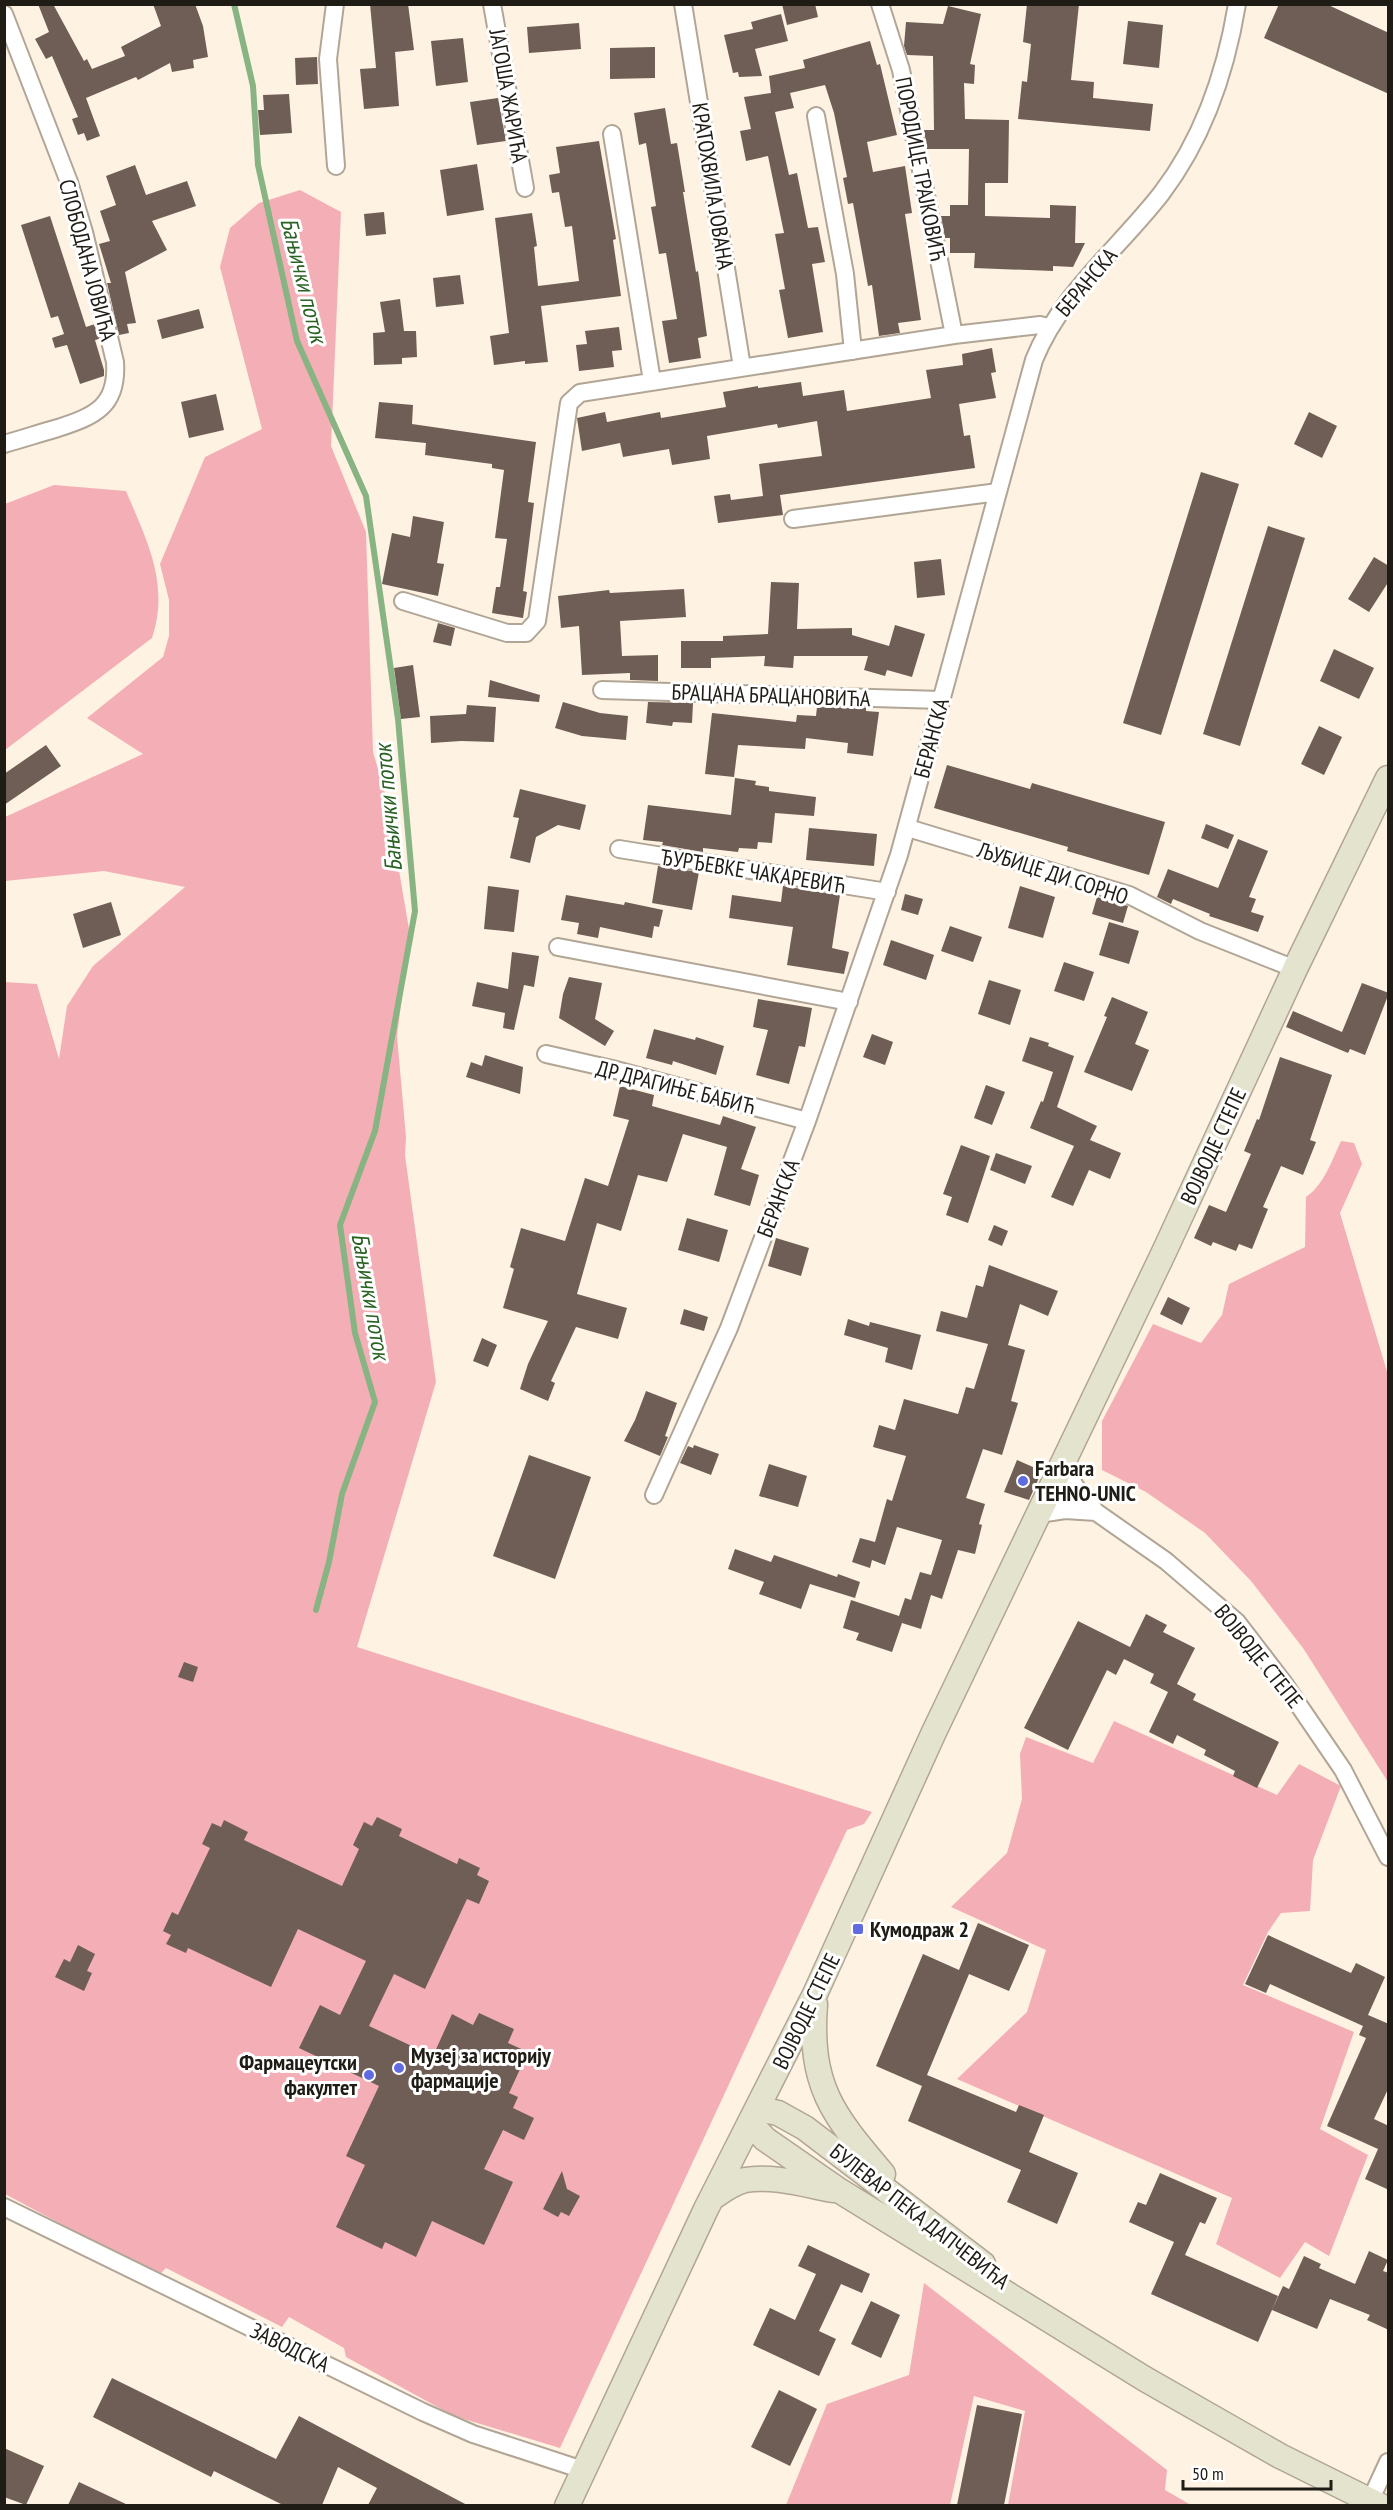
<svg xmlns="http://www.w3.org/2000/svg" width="1393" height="2510" font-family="'PT Sans Narrow',sans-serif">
<rect width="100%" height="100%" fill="#fef2e2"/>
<path fill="#f3afb5" d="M300 190 341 212 331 446 366 532 373 752 387 800 410 935 397 1036 406 1137 405 1155 436 1382 357 1647 872 1812 864 1824 847 1830 560 2448 454 2416 346 2357 344 2348 289 2317 282 2327 166 2268 158 2276 5 2194 4 982 37 984 59 1059 67 1006 93 966 185 887 104 871 5 881V817L143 754 87 718 163 657 169 636V600L160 564 205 457 262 429 220 267 230 228 259 203Z
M54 485 126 491C147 541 170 584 152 638L5 750V504Z
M1341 1141 1354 1143 1362 1164 1340 1213 1388 1375V1782L1303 1648 1251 1581 1205 1533 1146 1492 1102 1470V1421L1153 1324 1201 1343 1222 1315 1229 1284 1305 1247 1306 1197C1324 1185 1332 1160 1341 1141Z
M1114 1721 1277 1795 1299 1764 1341 1786 1313 1860 1310 1911 1281 1913 1268 1932 1243 1985 1354 2032 1320 2129 1368 2155 1329 2256 1305 2242 1280 2278 1216 2244 1232 2198 957 2079 1027 2012 1046 1950 951 1907 1007 1853 1022 1799 1020 1754 1026 1737 1093 1763Z
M924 2283 1167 2470 1165 2490 1191 2505H1008L1025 2411 974 2396 950 2505H786L827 2404 909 2375Z"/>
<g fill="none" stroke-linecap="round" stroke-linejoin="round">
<path stroke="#88b383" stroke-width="6" d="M234 4 253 86 258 165 297 341 366 496 398 719 415 911 375 1131 340 1225 355 1333 375 1402 342 1494 329 1562 316 1610"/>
</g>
<path fill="#6f5e56" d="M38 4H53L84 61 87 59 92 69 125 56 121 47 161 26 153 4H195L203 26 208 57 193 60 194 68 172 72 170 63 138 80 136 77 86 98 100 136 87 141 84 133 78 135 72 119 78 117 52 56 46 59 35 39 49 32Z
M370 4H408L414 50 395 52 399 106 364 109 360 69 376 68Z
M782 4H815L818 17 787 25Z
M1027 4H1079L1071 80 1094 82 1093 98 1153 104 1150 131 1018 119 1022 81 1027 82 1031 44 1023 42Z
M1279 4H1326L1389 33V94L1264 38Z
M948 6 981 14 970 64 975 65 974 84 964 83 965 119 1009 120 1008 183H985V216L1050 218V205L1076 206 1075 243H1085L1073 267 1053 266V271L974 268 975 253H950V238H945L941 216H950V205H968L969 149H927L924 130H934L933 56 907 55 904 46 906 22 943 24Z
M781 14 788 41 755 49 762 76 739 77 738 72 733 73 724 35 753 29 751 22Z
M1128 21 1163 25 1159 68 1123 64Z
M579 23 581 49 529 53 527 27Z
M463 38 468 82 436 86 431 41Z
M870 41 877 65 880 64 897 135 867 142 873 172 905 166 912 213 905 214 921 320 898 323 900 333 879 336 872 285 868 286 853 203 848 204 843 178 847 177 834 113 825 85 790 93 794 108 775 112 789 175 797 173 808 228 818 227 825 262 812 264 823 332 788 338 779 290 785 289 775 234 784 233 768 156 746 161 740 131 751 129 744 97 771 93 769 76 805 68 803 60Z
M655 47V78L610 79V48Z
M317 57 318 84 296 85 295 58Z
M289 94 292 133 260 135 258 110H264L263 95Z
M498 98 506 141 477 145 470 102Z
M665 108 671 144 677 143 685 192H683L696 272 698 271 707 336 698 338 701 358 669 363 662 321 677 319 666 253 659 254 651 207 656 206 646 143 639 145 634 113Z
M599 141 616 239 613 240 621 296 541 306 548 362 525 364V361L494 365 490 336 509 333 495 218 532 213 537 246 534 247 538 286 579 281 572 226 565 227 559 192 552 193 549 175 560 173 556 147Z
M477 164 484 210 447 216 440 170Z
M135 165 146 195 187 181 196 206 152 221 167 250 125 272 136 323 127 324 129 333 119 335 107 283H111L99 244 110 241 100 211 116 205 106 176Z
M384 212 386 234 366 236 364 214Z
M50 216 86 327 95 324 99 339 95 340 104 370V376L80 384 67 345 55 348 52 338 64 334 58 316 51 318 21 225Z
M460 275 464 304 436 307 433 278Z
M400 299 404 331H416L417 357 402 358V364L374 365 373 333 385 332 380 302Z
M199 309 204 328 162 339 157 320Z
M619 327 622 350 612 351 614 367 579 371 576 345 587 344 585 331Z
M992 348 996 372 991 373 996 398 959 404 964 436 970 435 975 468 780 495 783 515 718 523 714 496 730 494 731 500 763 496 759 464 822 456 817 421 778 428 777 424 707 436 710 459 672 465 669 449 623 457 620 443 582 451 577 418 605 412 607 422 660 412 661 418 726 407 723 392 758 386V388L801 382 803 396 844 390 847 411 931 398 926 370 963 365 962 354Z
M216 394 224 430 189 438 181 402Z
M379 402 413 405 412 424 536 442 528 502 534 503 523 591 527 592 523 618 492 613 496 587H500L507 539 495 538 504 470 492 468V464L425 455 426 443 375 438Z
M1309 412 1337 426 1322 458 1294 444Z
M1201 472 1239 484 1161 735 1123 723Z
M413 516 444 522 437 563 444 564 438 596 382 584 392 533 410 537Z
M1268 526 1305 538 1240 746 1203 734Z
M1374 557 1389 566V581L1369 612 1348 599Z
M941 559 945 595 917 598 914 562Z
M771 582 799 583 797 629 852 628V635L889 646 895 625 925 634 912 677 887 670 885 676 864 670 868 656H794L793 668 764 666 765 656 711 658V668H681V641H723V636L768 634Z
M684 589 686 617 620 621 622 656 658 655V681L630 680V673L582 675 579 626 561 628 558 596 609 590 610 593Z
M438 623 455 628 451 646 433 642Z
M1334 649 1374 668 1359 699 1320 681Z
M413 665 420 717 401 719 394 668Z
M490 680 540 695 539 702 488 697Z
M563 702 600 713 628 716 626 740 582 736 555 728Z
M648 702 693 703 692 723 673 722 672 726 646 723Z
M467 705 496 707 494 742 461 741 431 743 430 716 466 714Z
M817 707 866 708V711L879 712 873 756 847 753 848 743 806 738 805 749 738 745 734 777 705 774 712 713 796 722 797 715 816 716Z
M1319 726 1342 737 1324 775 1301 764Z
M46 745 61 766 4 805V774Z
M947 765 1030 789 1032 783 1165 822 1149 875 1067 851 1068 847 934 808Z
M735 778 756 781 755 785 769 787V791L816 797 814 816 775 813 772 843 758 842 757 849 739 848 738 852 703 848V852L662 845 663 842 643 840 648 805 731 815Z
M520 789 586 805 580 830 558 825 536 837 530 863 510 858 519 818 513 817Z
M1206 824 1234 835 1228 849 1201 838Z
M809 828 877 834 874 866 806 860Z
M1238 839 1268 851 1249 897 1256 899 1251 912 1264 916 1258 932 1209 916 1210 914 1173 899 1171 904 1157 897 1168 869 1218 888Z
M658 866 699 872 692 910 652 903Z
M488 886 519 890 514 932 484 929Z
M783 886 840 895 832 948 849 952 844 974 787 965 793 927 729 918 732 895 781 902Z
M1020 886 1055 897 1043 938 1008 928Z
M905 894 923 899 918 915 901 910Z
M566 895 624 905 625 902 663 910 659 927 654 926 652 938 600 927 598 938 577 934 579 923 561 920Z
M1097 897 1128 906 1123 923 1092 914Z
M111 902 121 935 83 948 73 914Z
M1109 922 1139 931 1129 964 1099 955Z
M950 926 982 937 973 962 941 951Z
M891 940 934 955 926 980 883 965Z
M512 952 539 956 534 987 524 985 514 1030 503 1028 505 1013 472 1006 477 982 508 989Z
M1064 962 1094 972 1084 1001 1054 991Z
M569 977 602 983 595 1019 614 1031 605 1046 559 1018 563 994Z
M989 980 1021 990 1010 1025 978 1014Z
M1362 983 1389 993 1365 1055 1350 1049 1348 1053 1286 1027 1293 1011 1342 1032Z
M1112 997 1148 1012 1135 1044 1149 1050 1132 1091 1084 1072 1107 1017 1104 1016Z
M758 999 812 1008 805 1047 799 1046 789 1084 756 1075 768 1030 753 1027Z
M654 1029 695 1040 696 1037 724 1046 716 1075 673 1061 672 1065 646 1058Z
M872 1034 893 1042 885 1065 863 1057Z
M1030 1037 1049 1043 1048 1046 1074 1056 1057 1107 1097 1126 1090 1140 1121 1153 1110 1179 1089 1170 1073 1206 1051 1197 1074 1146 1030 1128 1041 1101 1043 1102 1053 1072 1022 1061Z
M485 1055 523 1067 520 1094 466 1077 471 1062 482 1066Z
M1280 1057 1332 1075 1310 1140 1316 1142 1303 1175 1281 1166 1263 1207 1268 1209 1252 1249 1239 1244 1236 1251 1213 1242 1211 1246 1194 1238 1209 1205 1226 1212 1251 1154 1244 1151 1257 1119 1259 1120Z
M986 1085 1005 1092 992 1125 974 1118Z
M620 1086 654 1095 652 1106 720 1125 723 1116 756 1127 741 1169 759 1175 750 1206 714 1195 727 1147 683 1134 667 1182 638 1175 621 1231 597 1223 577 1294 627 1308 618 1339 576 1327 551 1381 555 1383 548 1401 520 1389 528 1364 548 1321 503 1308 514 1269 510 1267 521 1228 565 1241 585 1178 608 1186 629 1120 613 1116Z
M961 1145 990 1156 968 1223 946 1215 952 1197 943 1194Z
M996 1153 1032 1166 1025 1184 990 1170Z
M687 1218 728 1230 719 1262 678 1250Z
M994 1225 1008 1231 1002 1246 988 1240Z
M776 1238 809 1248 801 1276 768 1266Z
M989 1265 1058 1291 1048 1316 1020 1304 1008 1345 1025 1350 1011 1401 1018 1403 1002 1455 983 1449 966 1498 985 1504 979 1524 982 1525 975 1554 958 1550 942 1599 931 1595 921 1629 902 1623 892 1652 856 1640 859 1633 843 1628 851 1600 899 1616 905 1598 911 1600 920 1572 931 1575 942 1540 897 1527 885 1565 872 1560 870 1568 852 1562 860 1538 875 1542 887 1499 892 1501 906 1456 873 1447 879 1425 895 1430 904 1399 958 1414 966 1387 974 1389 988 1344 936 1331 941 1311 967 1318 976 1285 983 1287Z
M1168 1297 1190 1308 1182 1325 1160 1314Z
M684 1309 708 1317 704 1331 680 1324Z
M848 1319 869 1326 870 1322 921 1335 912 1370 885 1362 888 1348 844 1335Z
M482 1338 497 1345 488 1367 473 1361Z
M646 1391 677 1403 665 1436 668 1437 660 1456 624 1441 635 1420Z
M694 1445 719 1454 711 1475 680 1463 688 1446 693 1448Z
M529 1455 591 1477 555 1579 493 1556Z
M1017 1460 1042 1471 1029 1500 1004 1492Z
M769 1464 807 1476 798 1507 759 1496Z
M735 1549 771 1562 774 1555 837 1577 838 1574 860 1582 855 1598 810 1584 801 1609 759 1594 764 1582 728 1569Z
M1146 1614 1167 1625 1163 1632 1195 1648 1177 1684 1196 1694 1193 1700 1279 1742 1257 1788 1233 1776 1235 1771 1204 1755 1206 1750 1177 1735 1173 1744 1149 1732 1168 1692 1150 1683 1154 1674 1124 1659 1116 1675 1107 1670 1068 1750 1024 1728 1078 1621 1130 1647Z
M184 1662 198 1667 193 1682 178 1677Z
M377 1817 402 1829 399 1836 457 1864 459 1858 480 1868 477 1875 489 1881 479 1904 467 1899 425 1989 394 1974 369 2026 433 2056 452 2014 473 2025 479 2013 514 2029 508 2043 528 2052 509 2093 518 2097 513 2108 534 2118 524 2140 503 2130 484 2169 513 2182 484 2245 432 2221 416 2257 385 2242 382 2249 336 2227 365 2165 346 2156 379 2086 299 2048 320 2005 340 2015 366 1961 298 1929 271 1987 188 1948 186 1953 166 1944 171 1935 163 1931 172 1912 178 1915 210 1848 202 1844 212 1823 221 1827 224 1820 248 1832 244 1840 342 1886 359 1849 353 1845 364 1822 372 1826Z
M978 1923 1029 1945 1009 1991 969 1974 927 2075 1016 2112 1019 2105 1044 2115 1029 2152 1078 2173 1057 2224 1007 2202 1021 2170 908 2121 922 2086 876 2066 923 1954 959 1970Z
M1268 1935 1351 1973 1356 1963 1385 1977 1368 2015 1389 2024V2087L1374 2119 1389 2126V2190L1365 2179 1378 2149 1327 2126 1366 2038 1359 2035 1363 2026 1270 1984 1266 1993 1245 1984Z
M78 1945 95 1954 87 1971 92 1973 84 1991 55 1977 64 1959 70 1962Z
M562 2171 567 2189 580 2196 569 2216 561 2212 558 2217 543 2209Z
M1160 2173 1217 2198 1205 2224 1200 2222 1185 2255 1278 2296 1258 2342 1151 2294 1174 2242 1129 2222 1138 2202 1146 2205Z
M808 2245 870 2274 862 2293 841 2284 819 2331 836 2339 819 2376 753 2345 770 2308 795 2320 816 2274 798 2266Z
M1369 2251 1388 2260 1383 2271 1389 2273V2330L1367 2320 1370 2315 1330 2299 1317 2329 1272 2310 1283 2286 1289 2289 1304 2256 1321 2264 1319 2268 1355 2284Z
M871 2301 900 2315 881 2358 851 2344Z
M112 2378 276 2459 299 2416 467 2505H368L377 2488 338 2467 322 2505H283L214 2471 211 2477 93 2417Z
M779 2390 817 2409 790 2466 751 2447Z
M977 2405 1022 2414 1004 2505H957Z
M4 2448 44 2466 26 2505 4 2497Z
M79 2482 128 2505H68Z"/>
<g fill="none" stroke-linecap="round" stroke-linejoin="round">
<defs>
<path id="street" d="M335 4 328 59 336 166
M492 4 525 188
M683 4 742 367
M880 4 901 70 954 335
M4 14 69 182 84 232 115 362C118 406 95 416 58 428 40 433 22 439 4 444
M816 116 845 274 853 351
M612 134 652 381
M793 519 998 492
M403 601 507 633H526L537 621 569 403 580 393 954 335 1040 325 1049 327
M602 690 941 700
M908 828 1129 895 1200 931 1295 969
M619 849 887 892
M558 947 849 1002
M546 1054 612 1069 807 1121
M1063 1462 1075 1486 1096 1512
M654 1495 729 1328 807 1121 899 855 1034 360C1060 295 1118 249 1161 194 1203 139 1226 71 1237 4
M1039 1514 1065 1510 1096 1512 1166 1561 1237 1622 1283 1682 1343 1770 1388 1857
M4 2207 423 2412 473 2434 583 2470
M1370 2501 1388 2462"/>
<path id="secondary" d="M815 2004C809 2086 832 2114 883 2174
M759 2109 778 2113 805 2128 983 2264
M751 2124 765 2139 840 2191 1145 2379 1280 2456 1381 2506
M712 2198C722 2191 732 2183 745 2180 772 2175 806 2185 833 2190
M567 2506 706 2209 815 1994 934 1732 1164 1252 1295 969 1388 778"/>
</defs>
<use href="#street" stroke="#b1a696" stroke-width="20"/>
<use href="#secondary" stroke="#b1a696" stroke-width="27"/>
<use href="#street" stroke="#fff" stroke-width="16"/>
<use href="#secondary" stroke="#e4e4ce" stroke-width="24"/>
</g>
<g fill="#606be2" stroke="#fff" stroke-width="2">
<circle cx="1023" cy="1481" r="6"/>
<rect x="852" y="1923" width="12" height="12" rx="3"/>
<circle cx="399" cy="2068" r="6"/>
<circle cx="369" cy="2075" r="6"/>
</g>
<g text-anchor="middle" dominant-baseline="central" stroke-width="6" stroke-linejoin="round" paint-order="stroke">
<g font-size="22" fill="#1f1b15" stroke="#fff">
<text transform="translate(509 96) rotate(80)">ЈАГОША ЖАРИЋА</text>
<text transform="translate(921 169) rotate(79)">ПОРОДИЦЕ ТРАЈКОВИЋ</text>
<text transform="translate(713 186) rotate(81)">КРАТОХВИЛА ЈОВАНА</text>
<text transform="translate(88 260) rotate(75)">СЛОБОДАНА ЈОВИЋА</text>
<text transform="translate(1086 282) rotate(-50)">БЕРАНСКА</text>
<text transform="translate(771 695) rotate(2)">БРАЦАНА БРАЦАНОВИЋА</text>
<text transform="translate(931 738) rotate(-75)">БЕРАНСКА</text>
<text transform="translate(753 871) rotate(9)">ЂУРЂЕВКЕ ЧАКАРЕВИЋ</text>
<text transform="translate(1053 873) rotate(18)">ЉУБИЦЕ ДИ СОРНО</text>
<text transform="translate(676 1087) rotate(14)">ДР ДРАГИЊЕ БАБИЋ</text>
<text transform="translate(1213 1146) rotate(-65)">ВОЈВОДЕ СТЕПЕ</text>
<text transform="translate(778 1198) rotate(-69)">БЕРАНСКА</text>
<text transform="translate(1259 1656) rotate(51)">ВОЈВОДЕ СТЕПЕ</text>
<text transform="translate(806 2011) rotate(-64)">ВОЈВОДЕ СТЕПЕ</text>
<text transform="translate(920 2216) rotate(38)">БУЛЕВАР ПЕКА ДАПЧЕВИЋА</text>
<text transform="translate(290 2347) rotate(26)">ЗАВОДСКА</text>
</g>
<g font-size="22" font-weight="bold" fill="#1f1b15" stroke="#fff" text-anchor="start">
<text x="1035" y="1468">Farbara<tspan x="1035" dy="25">TEHNO-UNIC</tspan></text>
<text x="870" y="1929">Кумодраж 2</text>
<text x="411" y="2055">Музеј за историју<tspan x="411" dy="25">фармације</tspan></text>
<text x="357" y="2062" text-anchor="end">Фармацеутски<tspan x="357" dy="25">факултет</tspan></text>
</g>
<g font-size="24" font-style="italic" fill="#2a6223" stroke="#fff">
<text transform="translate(304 280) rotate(76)">Бањички поток</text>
<text transform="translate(388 808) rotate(-95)">Бањички поток</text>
<text transform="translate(371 1296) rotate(80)">Бањички поток</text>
</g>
</g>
<rect width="1393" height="2510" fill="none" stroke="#1f1b15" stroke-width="12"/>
<path d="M1183 2480v9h148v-9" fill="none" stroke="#1f1b15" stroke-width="3"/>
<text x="1192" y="2480" font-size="18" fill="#1f1b15" stroke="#ffffff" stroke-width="4.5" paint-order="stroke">50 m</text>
</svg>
